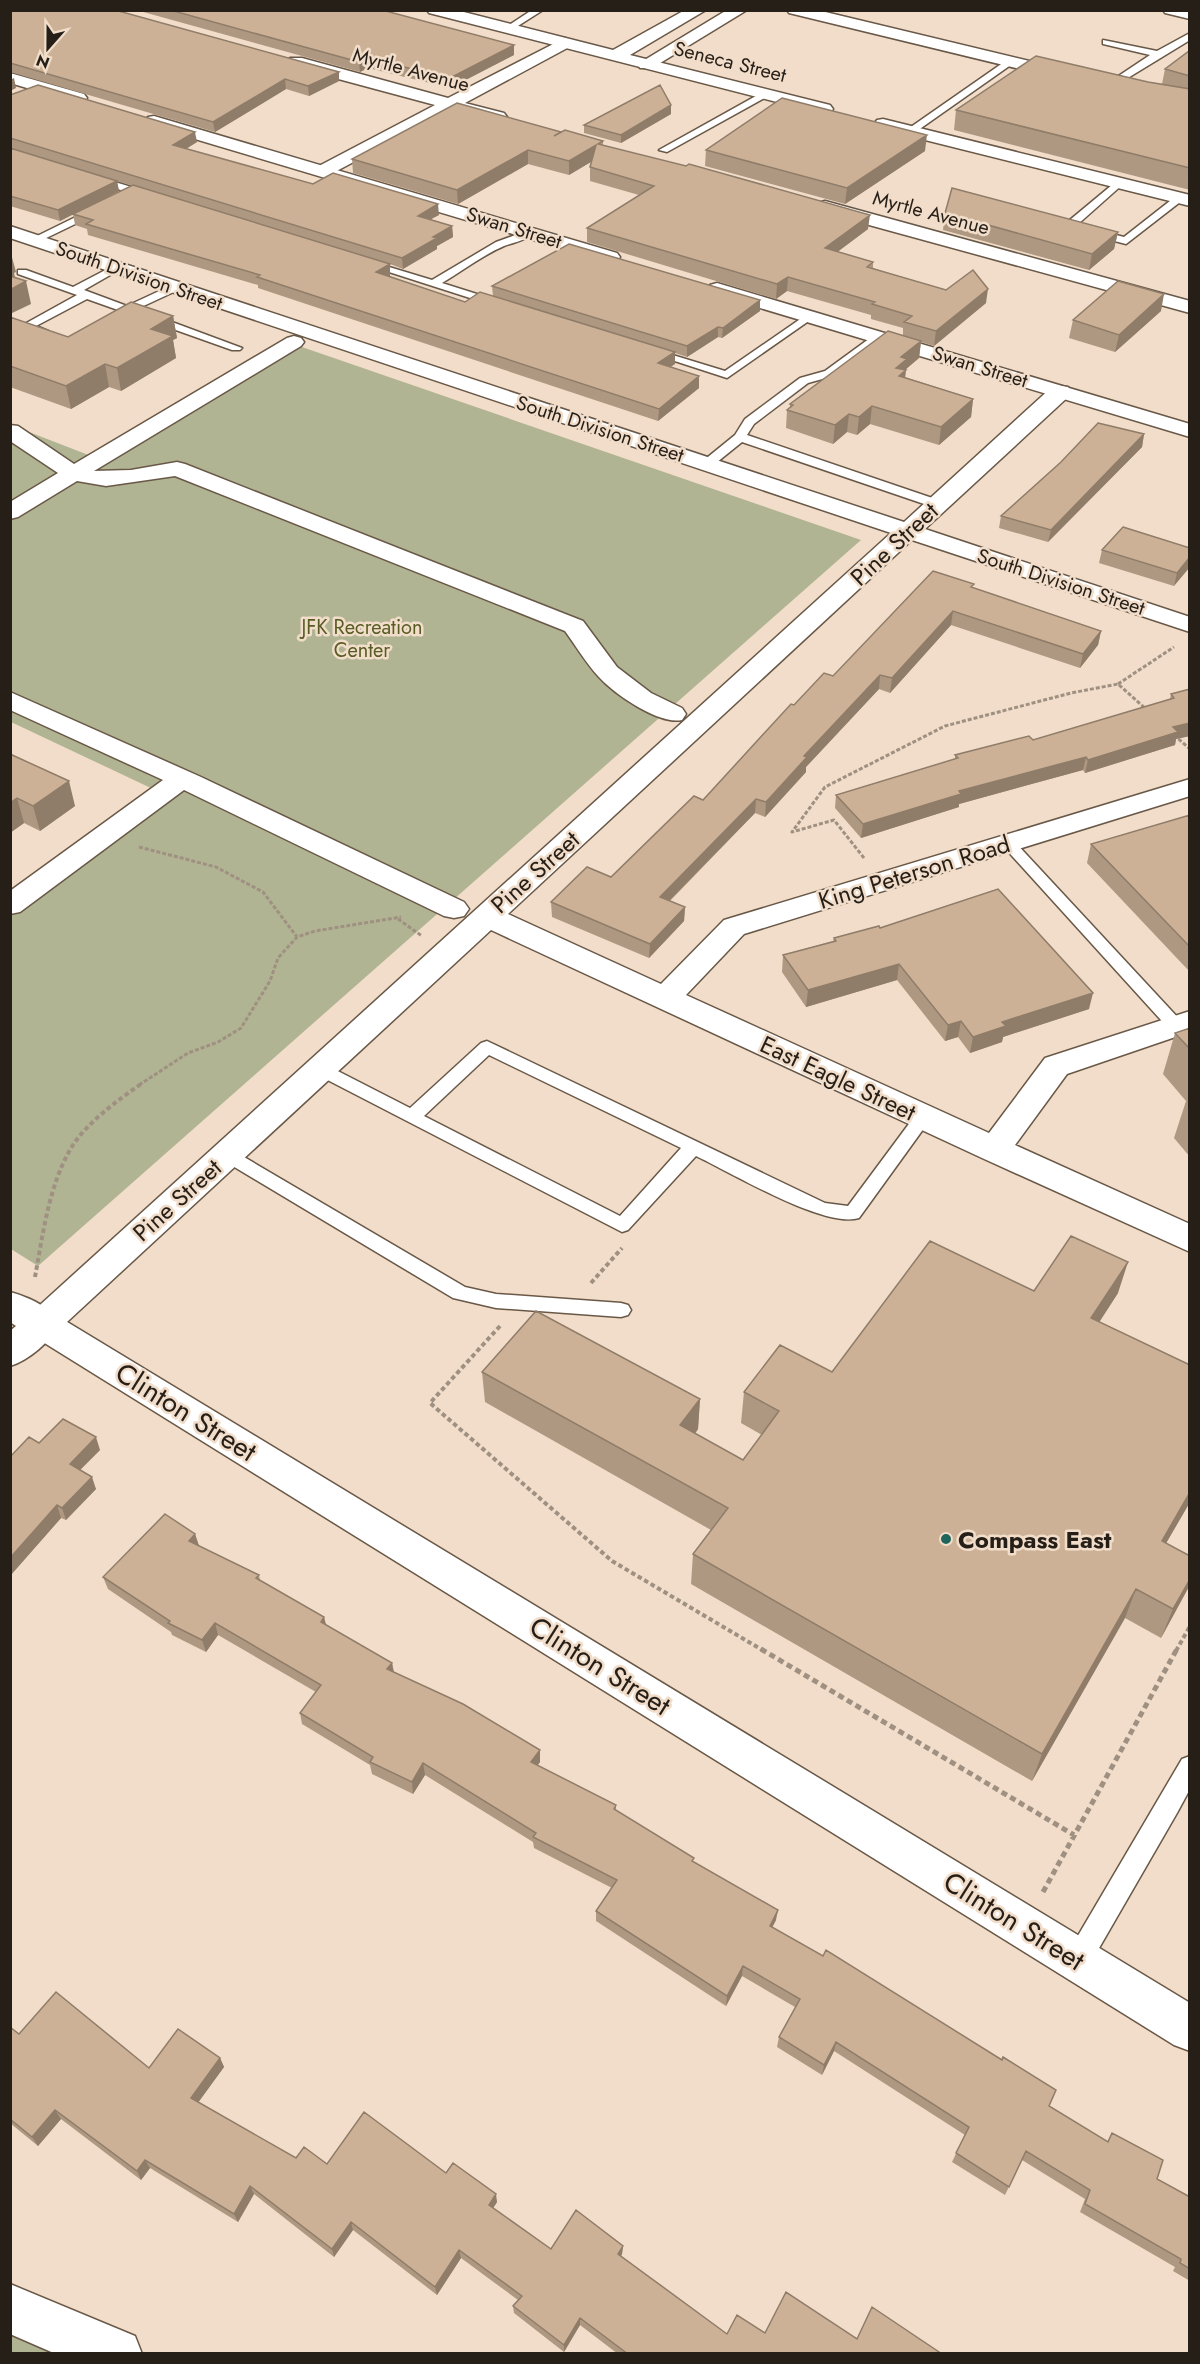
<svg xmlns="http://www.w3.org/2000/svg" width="1200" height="2364" font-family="Jost,sans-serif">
<rect width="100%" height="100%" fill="#f1ddc9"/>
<path fill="#b0b493" d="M299 346 861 540 38 1266 11 1249V894L153 789 11 722V425L104 461Z
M11 2331 57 2353H11Z"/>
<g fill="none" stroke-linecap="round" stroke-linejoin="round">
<defs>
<path id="lane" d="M532 10H543L510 31 503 29Z
M1190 33V40L1113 87 1105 85 1150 55 1103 44V40L1157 51Z
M1007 60 1015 62 914 133H908V129Z
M765 91 770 94 768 96 667 152 659 150Z
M95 176 138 189 139 191 134 194 91 181 90 179Z
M1118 180 1122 181V185L1077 225 1124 237 1175 197 1184 199 1126 244 1065 228V224Z
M96 207 101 210 100 212 38 242 29 240Z
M529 230 534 233C525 241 515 242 504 246 483 255 462 271 442 283L499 301V305L495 306 361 263 366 260 432 280 496 242Z
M115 265 119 266V270L84 290 127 306 170 286H178V290L137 309 242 348 240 350H232L128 313 116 315 114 313 118 310 87 299 36 326 48 331V335H40L21 326 77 295 18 274V270H26L73 287Z
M809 313 813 314V318L727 378 647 352 653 349 725 371Z
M877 333 883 336 881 338 833 376 808 383 754 424 747 435 941 501 943 504 941 507H933L742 442 711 467H703V461L735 435 745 419 800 378 825 371Z
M1008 838 1013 840 1182 1022 1184 1026 1182 1030H1170L1003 846 1000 843 1003 840Z
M487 1041 825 1203 848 1206 917 1113 923 1111 929 1113 932 1117 859 1218C825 1229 730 1172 696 1156L628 1230 622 1232 314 1073 311 1069 314 1065H326L410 1108 481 1043ZM489 1055 681 1148 620 1216 424 1116Z
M227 1147 465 1287 496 1294 621 1303 628 1305 631 1310 628 1315 621 1317 496 1308 453 1298 221 1159 218 1154 221 1149Z
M1190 1756V1789L1177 1813 1087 1969 1078 1972 1069 1969 1066 1960 1069 1951 1182 1759Z"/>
<path id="street" d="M727 10H747L652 68H640L638 64Z
M787 10H817L1071 71 1073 75 1065 80 789 13Z
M565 38 573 43 571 46 465 103 504 113 507 117 504 121 498 122 452 110 329 175H317L314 171 317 167 435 105 290 66 288 62 290 58H302L448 98Z
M825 201 1190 301V313L818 211 816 207 818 203Z
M10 226 904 522 1052 387 1060 386 1068 387 1071 392 1068 397 925 529 1190 617V632L912 540 508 914 661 984 724 920 1190 779V796L744 934 686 995 989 1133 1045 1058 1190 1011V1032L1067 1074 1015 1145 1190 1224V1252L982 1158 491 930 54 1334 42 1338 30 1334 24 1324 30 1314 891 533 10 238Z
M294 336 301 338 304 342 301 346 94 471 131 470 177 462 185 464 583 621 617 667 651 693 682 708 686 714 682 720C659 725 614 694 598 676 586 663 576 646 565 631L175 476 106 486 77 481 18 517 10 519V502L58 473 10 441V425L18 426 74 464 287 338Z
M10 692 201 777 464 902 469 909 464 916 454 918 444 916 184 790 20 912 10 914V891L163 780 10 710Z"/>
<path id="secondary" d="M427 10H456L613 50 685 10H706L630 55 830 105 833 109 830 113 824 114 429 13Z
M1163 10H1190V19L1165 13Z
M10 73 84 94 87 98 84 102 78 103 10 83Z
M154 116 617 253 620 257 617 261H603L148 125 145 121 148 117Z
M883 119 1190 195V206L877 128 874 124 877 120Z
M717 283 1190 424V437L710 293 707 289 710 285Z
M42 1310 54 1314 1190 2003V2051L1174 2045 30 1334 24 1324 30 1314Z"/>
<path id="primary" d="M10 1292C28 1297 51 1307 60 1324 50 1342 29 1360 10 1366V1331L16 1326 10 1322Z
M10 2284 135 2336 142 2354H56L10 2334Z"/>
</defs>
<use href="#lane" stroke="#695847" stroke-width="3"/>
<use href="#street" stroke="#695847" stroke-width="3"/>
<use href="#secondary" stroke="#695847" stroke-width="3"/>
<use href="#primary" stroke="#695847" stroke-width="3"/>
<path stroke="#9f9081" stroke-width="3" stroke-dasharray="4 2" stroke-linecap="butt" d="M1118 684 1174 647
M1174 735 1190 749
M139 847 216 867 263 892 297 937
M864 858 834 820 792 832 825 787 945 726 1071 693 1118 684 1147 710
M398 919 422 936
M139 1085 188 1053 218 1042 241 1028 270 981 278 958 297 937 315 931 401 917"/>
<path stroke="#9f9081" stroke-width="4" stroke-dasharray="4.5 3" stroke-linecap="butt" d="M35 1277C43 1234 49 1183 73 1145 88 1122 118 1100 141 1084
M591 1283 622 1248
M500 1326 430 1403 612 1561 764 1651
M1176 1651 1190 1626"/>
<path stroke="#9f9081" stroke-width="5" stroke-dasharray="6 4" stroke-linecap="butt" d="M761 1649 1074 1835
M1043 1892 1177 1649"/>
<use href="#lane" fill="#fff" fill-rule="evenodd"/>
<use href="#street" fill="#fff" fill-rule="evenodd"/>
<use href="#secondary" fill="#fff" fill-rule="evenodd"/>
<use href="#primary" fill="#fff" fill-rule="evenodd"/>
</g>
<path fill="#af9881" d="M10 10 339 81 309 96 286 89 215 132 10 72Z
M136 10H382L514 55 450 88 368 68 360 72Z
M1190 51V190L954 130 956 110 1148 82 1162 84 1165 69Z
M10 95 197 142 186 149 313 184 439 215 430 219 452 226 453 237 437 246V249L403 269 390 264V276H389L465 302 493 296 492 286 760 300V311L722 338 718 337 687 357 675 353V364L670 367 699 388 658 421 258 288V285L88 235 87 229 75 225 73 214 133 186 10 148Z
M671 105V114L621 143 584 133V125Z
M561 132 603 141V145L868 229 837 252 873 262V268L986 303 934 346 921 342 919 358 906 369 905 377 973 399 971 417 939 445 870 424 857 435 847 432 833 444 786 428 787 410 790 408V404L903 335V328L871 319V315L787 291 776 299 587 242V228L639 195 590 181V167L592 161 569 175 528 164 458 204 353 173 352 159Z
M10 148 117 181 119 191 60 221 10 206Z
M706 150 925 151 845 204 705 166Z
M945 213 1118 232 1114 249 1089 270 943 230Z
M1161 311 1115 352 1069 338 1073 320Z
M173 316 177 338 173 340 176 358 121 391 109 387 71 409 10 387V317L68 337Z
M1144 434 1142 447 1048 542 999 528 1001 516Z
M1190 548 1174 586 1099 563 1102 550Z
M974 588 1101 631 1098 645 1080 668 951 625 890 693 879 689 806 767V772L765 817 755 813 670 901 685 907 684 921 649 958 552 917 551 902 611 877 703 800 794 705 833 676Z
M1190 689V736L1176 739 1175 745 1085 773 1083 770 959 804V807L861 838 835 808 836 795 955 759V755L1033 740 1170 699 1171 694Z
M10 754 75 806 40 831 24 823 10 833Z
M1190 815V972L1087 863 1091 844Z
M880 928 1089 1009 1003 1037 1002 1042 970 1053 958 1037 945 1041 897 980 806 1007 782 972 783 955 833 941 834 938Z
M1190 1028V1157L1174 1138 1186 1101 1163 1074 1175 1033Z
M1034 1291 1118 1293 1099 1322 1190 1502 1166 1543 1190 1556V1585L1161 1638 1125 1618 1032 1781 691 1584 693 1554 711 1530 485 1402 482 1372 700 1399 698 1429 695 1434 743 1460 762 1435 741 1423 744 1392 832 1372Z
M39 1443 100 1450 80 1470 96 1489 66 1520 61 1518 10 1576Z
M195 1534 199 1546 259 1575 260 1580 324 1617 326 1625 392 1663 394 1672 540 1750V1762L537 1766 616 1805V1810L693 1862 776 1920 772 1927 1049 2106 1107 2142 1112 2133 1157 2179 1190 2197V2281L1173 2271 1175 2267 1080 2212 1085 2199 1022 2160 1005 2195 952 2162 965 2135 834 2051 822 2075 777 2047 779 2037 795 2007 742 1976 726 2006 596 1921V1911L612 1888 534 1848 533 1842 425 1775 413 1794 372 1774 370 1765 302 1724 300 1713 316 1692 218 1635 206 1652 172 1635 171 1632 108 1589 103 1577Z
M10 2027 19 2034 149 2068 220 2058 224 2067 198 2102 296 2158 327 2164 446 2173 497 2202 493 2208 551 2249 623 2246 622 2254 621 2256 727 2334 765 2333 857 2339 942 2354H618L580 2325 564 2352 514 2313 513 2306 518 2300 461 2258 437 2295 353 2230 334 2257 254 2194 238 2222 150 2168 141 2180 61 2119 38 2146 10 2123Z"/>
<path fill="#8f7c69" d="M514 45V55L450 88V78Z
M367 58 368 68 360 72 359 62Z
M339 72V81L309 96 308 86Z
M14 78 16 88 10 91V80Z
M285 79 286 89 215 132 213 122Z
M671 105V114L621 143V135Z
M195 132 197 142 174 156 173 145Z
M927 135 925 151 845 204 847 188Z
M596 145V159L569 175V161Z
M528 150V164L458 204 457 190Z
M117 181 119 191 60 221 58 210Z
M438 204 439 215 418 226V216Z
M870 215 868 229 824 262 825 248Z
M452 226 453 237 437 246V249L403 269 402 258 433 237Z
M1118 232 1114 249 1089 270 1092 254Z
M10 250 16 272 14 273 17 286 26 281 31 304 10 314Z
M390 264V276L377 284 376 272Z
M788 277 787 291 776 299 777 284Z
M988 289 986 303 934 346 936 331Z
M1164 294 1161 311 1115 352 1119 335Z
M760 300V311L722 338 723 328Z
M173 316 177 338 173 340 176 358 121 391 117 368 151 329Z
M718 327V337L687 357V346Z
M921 341 919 358 906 369 904 388 896 368 901 357Z
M675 352V364L658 375V363Z
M105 364 109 387 71 409 66 386Z
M699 376V388L658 421 659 409Z
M973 399 971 417 939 445 941 427Z
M872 406 870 424 857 435 859 417Z
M849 414 847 432 833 444 835 425Z
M1144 434 1142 447 1048 542 1051 530Z
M1190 557V567L1174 586 1177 573Z
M953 611 951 625 890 693 892 678Z
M1101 631 1098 645 1080 668 1083 654Z
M880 675 879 689 806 767V772L765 817 766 802 804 756Z
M1190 723V736L1176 739 1175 745 1085 773 1088 760 1173 727Z
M1086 757 1083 770 959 804V807L861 838 863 824 959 791Z
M69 781 75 806 40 831 33 806Z
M17 798 24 823 10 833V803Z
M756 799 755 813 659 911 660 897Z
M685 907 684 921 649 958 650 944Z
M899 964 897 980 806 1007 808 990Z
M1093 993 1089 1009 1003 1037 1002 1042 970 1053 973 1037 1002 1022Z
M961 1021 958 1037 945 1041 948 1025Z
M1128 1262 1118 1293 1082 1349 1091 1318Z
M700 1399 698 1429 678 1456 680 1425Z
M96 1437 100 1450 74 1476 70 1464Z
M92 1477 96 1489 66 1520 62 1508Z
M1190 1492V1502L1150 1571 1162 1541Z
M57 1505 61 1518 10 1576V1558Z
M195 1534 199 1546 189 1541Z
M1190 1579V1585L1187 1590 1161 1638 1173 1609Z
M1136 1589 1125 1618 1032 1781 1042 1754Z
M324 1617 327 1629 321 1622Z
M215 1623 218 1635 206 1652 202 1640Z
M392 1663 394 1674 387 1669Z
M540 1750V1762L531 1774V1762Z
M423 1763 425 1775 413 1794 412 1782Z
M778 1910 776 1920 768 1936 770 1926Z
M743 1966 742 1976 726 2006 727 1996Z
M836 2042 834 2051 822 2075 824 2065Z
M220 2058 224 2067 195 2107 191 2098Z
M55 2110 61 2119 38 2146 32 2137Z
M145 2160 150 2168 141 2180 137 2171Z
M250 2186 254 2194 238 2222 234 2214Z
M496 2194 497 2202 490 2213 489 2205Z
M351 2222 353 2230 334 2257 332 2249Z
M623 2246 622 2254 618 2262V2254Z
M459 2250 461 2258 437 2295 435 2287Z
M580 2318V2325L564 2352V2345Z"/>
<path fill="#ccb196" stroke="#8f7c69" stroke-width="1.5" d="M10 10H115L339 72 308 86 285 79 213 122 10 63Z
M170 10H382L514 45 450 78 367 58 359 62Z
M1189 51 1190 76 1165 69Z
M1036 56 1148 82 1190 89V168L956 110Z
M38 85 195 132 173 145 313 184 333 173 438 204 418 216 452 226 433 237 437 238 402 258 10 138V95Z
M660 85 671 105 621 135 584 125Z
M782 98 927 135 847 188 706 150Z
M457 103 561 132 554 136 565 130 603 141 598 144 686 166 689 164 870 215 825 248 873 262 867 267 946 290 973 270 988 289 936 331 904 322 912 316 872 304 875 302 788 277 777 284 587 228 654 186 590 167 596 145 569 161 528 150 457 190 352 159Z
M10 148 117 181 58 210 10 196Z
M133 185 390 264 376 272 465 302 480 292 675 352 658 363 699 376 659 409 257 277 260 275 86 224 93 220 73 214Z
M952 188 1118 232 1092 254 945 213Z
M569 244 760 300 723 328 718 327 687 346 492 286Z
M10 276 26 281 10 290Z
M1118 281 1164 294 1119 335 1073 320Z
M131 302 173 316 151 329 173 336 117 368 105 364 66 386 10 366V317L68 337Z
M888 331 921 341 901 357 907 359 896 368 906 370 899 376 973 399 941 427 872 406 859 417 849 414 835 425 787 410 793 405 790 404Z
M1098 423 1144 434 1051 530 1001 516 1061 462Z
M1123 527 1190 548V557L1177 573 1102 550Z
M933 571 974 584 971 587 1101 631 1083 654 953 611 892 678 880 675 804 756 807 757 766 802 756 799 660 897 685 907 650 944 551 902 587 867 611 877 694 796 703 800 791 704 794 705 824 673 833 676Z
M1190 689V723L1173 727 1178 732 1088 760 1086 757 959 791 961 794 863 824 836 795 958 758 955 755 1029 736 1033 740 1174 698 1171 694Z
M10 754 69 781 33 806 17 798 10 803Z
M1190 815V947L1091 844Z
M998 889 1093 993 1002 1022 1006 1026 973 1037 961 1021 948 1025 899 964 808 990 783 955 836 941 834 938 879 926 880 928Z
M1190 1028V1049L1175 1033Z
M1071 1236 1128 1262 1091 1318 1190 1365V1492L1162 1541 1190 1556V1579L1173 1609 1136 1589 1042 1754 693 1554 728 1508 482 1372 536 1311 700 1399 680 1425 743 1460 779 1411 744 1392 780 1345 832 1372 930 1241 1034 1291Z
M63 1419 96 1437 70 1464 92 1477 62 1508 57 1505 10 1558V1457L29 1437 39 1443Z
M165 1514 195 1534 189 1541 259 1575 256 1578 324 1617 321 1622 392 1663 387 1669 463 1704 540 1750 531 1762 616 1805 614 1809 694 1858 692 1861 778 1910 770 1926 823 1956 826 1950 1002 2060 1003 2057 1056 2090 1049 2106 1108 2142 1112 2133 1163 2160 1157 2179 1190 2197V2269L1180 2263 1181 2259 1085 2204 1090 2190 1026 2151 1009 2187 956 2153 969 2127 836 2042 824 2065 779 2037 800 1999 743 1966 727 1996 596 1911 617 1880 533 1837 536 1833 423 1763 412 1782 370 1762 373 1757 300 1713 321 1685 215 1623 202 1640 168 1623 170 1621 103 1577Z
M56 1992 149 2068 178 2029 220 2058 191 2098 296 2158 304 2147 327 2164 364 2112 446 2173 453 2163 496 2194 489 2205 551 2249 576 2210 623 2246 618 2254 727 2334 737 2315 765 2333 786 2292 857 2339 872 2307 942 2354H628L580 2318 564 2345 513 2306 522 2296 459 2250 435 2287 351 2222 332 2249 250 2186 234 2214 145 2160 137 2171 55 2110 32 2137 10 2119V2027L19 2034Z"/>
<circle fill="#1e665b" stroke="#f1ddc9" stroke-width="2" cx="946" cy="1539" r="6"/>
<g text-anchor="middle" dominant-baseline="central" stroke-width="5" stroke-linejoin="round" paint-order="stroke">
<g font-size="20" fill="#261f18" stroke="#f1ddc9">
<text transform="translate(730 62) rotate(14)">Seneca Street</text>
<text transform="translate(411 70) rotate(15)">Myrtle Avenue</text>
<text transform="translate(931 213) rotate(15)">Myrtle Avenue</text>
<text transform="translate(514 228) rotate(17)">Swan Street</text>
<text transform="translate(139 276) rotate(19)">South Division Street</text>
<text transform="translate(980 367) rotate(17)">Swan Street</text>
<text transform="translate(600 429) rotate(18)">South Division Street</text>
<text transform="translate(1061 582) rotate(18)">South Division Street</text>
</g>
<g font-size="20" fill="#565c23" stroke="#f1ddc9">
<text x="362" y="627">JFK Recreation<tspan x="362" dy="23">Center</tspan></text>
</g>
<g font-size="24" fill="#261f18" stroke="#f1ddc9">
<text transform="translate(894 544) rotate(-43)">Pine Street</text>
<text transform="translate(535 872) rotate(-42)">Pine Street</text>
<text transform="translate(914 872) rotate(-17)">King Peterson Road</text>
<text transform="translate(838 1078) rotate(25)">East Eagle Street</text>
<text transform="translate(177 1200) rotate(-42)">Pine Street</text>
</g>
<g font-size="24" font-weight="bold" fill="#261f18" stroke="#f1ddc9" text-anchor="start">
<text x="958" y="1539">Compass East</text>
</g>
<g font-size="28" fill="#261f18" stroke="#f1ddc9">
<text transform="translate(186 1412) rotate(32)">Clinton Street</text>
<text transform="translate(600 1666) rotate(32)">Clinton Street</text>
<text transform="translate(1014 1921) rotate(32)">Clinton Street</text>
</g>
</g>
<rect width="1200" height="2364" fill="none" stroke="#261f18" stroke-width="24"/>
<g transform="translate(48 48) rotate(201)" stroke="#f1ddc9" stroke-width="4.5" paint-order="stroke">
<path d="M0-4.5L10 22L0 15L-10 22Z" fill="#261f18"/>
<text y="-9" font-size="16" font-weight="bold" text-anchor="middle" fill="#261f18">N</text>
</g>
</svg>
